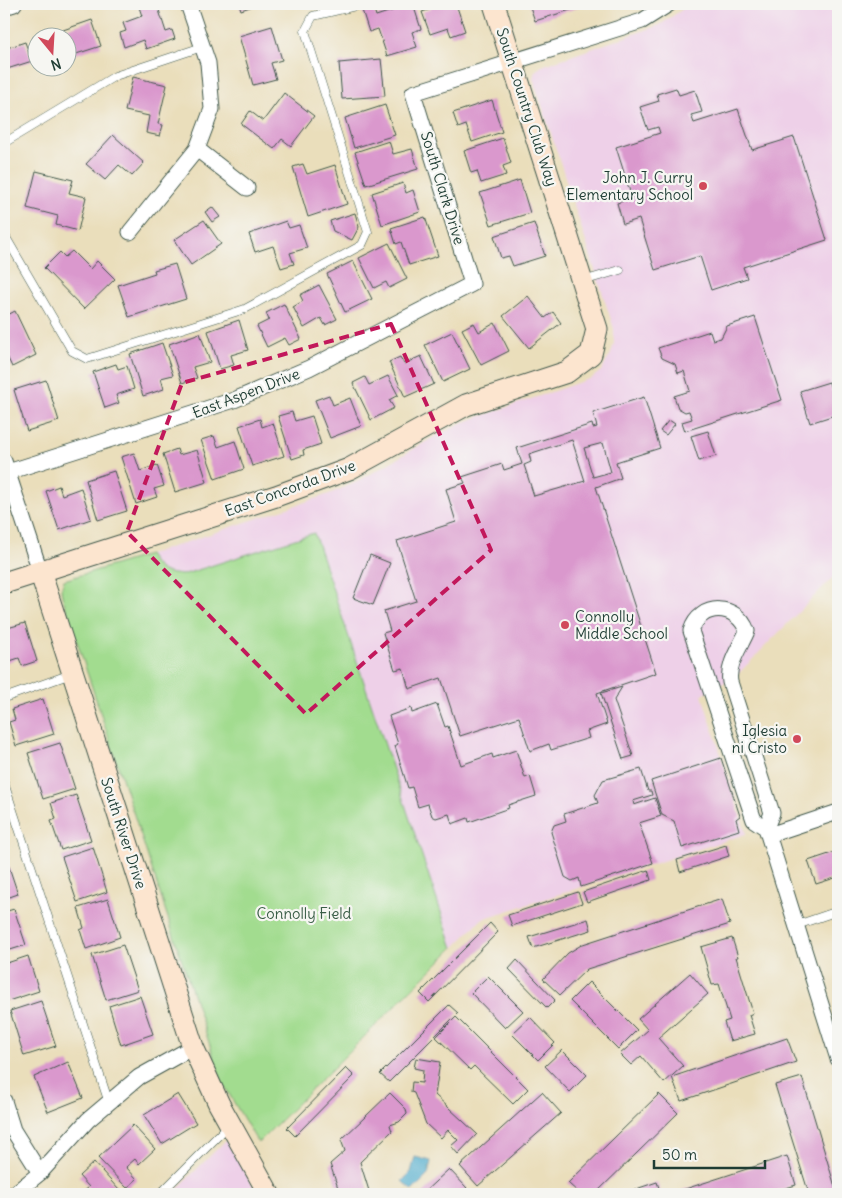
<svg xmlns="http://www.w3.org/2000/svg" width="842" height="1198" font-family="Delius,sans-serif">
<rect width="100%" height="100%" fill="#f6f6f2"/>
<filter id="ink" filterUnits="userSpaceOnUse"><feTurbulence type="fractalNoise" baseFrequency=".02" numOctaves="2"/><feDisplacementMap in="SourceGraphic" scale="10" xChannelSelector="R" yChannelSelector="G"/><feConvolveMatrix kernelMatrix="1 2 1 2 8 2 1 2 1" color-interpolation-filters="sRGB"/></filter>
<filter id="wash" filterUnits="userSpaceOnUse"><feTurbulence type="fractalNoise" baseFrequency=".0096" numOctaves="4" result="noise"/><feDisplacementMap in="SourceGraphic" scale="20" xChannelSelector="R" yChannelSelector="G"/><feGaussianBlur stdDeviation="1.12" result="paint"/><feColorMatrix in="noise" values="0 0 0 0 0 0 0 0 0 0 0 0 0 0 0 0 0 1.4 0 .05"/><feComposite in="paint" operator="in"/></filter>
<g filter="url(#wash)">
<rect width="100%" height="100%" fill="#eadebb"/>
<path fill="#eed0e8" d="M690 4H838V572L736 676 702 695 746 834 482 919 453 948 314 533 182 575 168 574 158 569 148 555 329 494 357 482 434 437 467 421 592 378 601 371 611 354 614 343V329L538 93 533 78 535 71 542 66 660 25Z
M226 1140 258 1194H172Z"/>
<path fill="#a2dc8f" stroke="#608c62" d="M314 533 453 948 258 1143 222 1082 62 596 61 589 64 580 148 555C159 571 163 573 182 575Z"/>
<path fill="#4eabcc" stroke="#367480" d="M415 1157 431 1161 428 1175 412 1191 402 1181 411 1172Z"/>
<g id="blocks">
<path fill="#da98cd" fill-rule="evenodd" d="M138 4H157L166 32 172 30 175 39 146 49 143 40 124 47 120 33 126 31 123 23 142 16Z
M239 4H259L241 10Z
M413 4 421 29 412 32 417 47 387 56 378 29 369 32 362 10 373 6 376 16Z
M430 4H456L465 31 451 36 448 28 430 34 422 12 431 9Z
M529 4H579L580 7 535 21Z
M92 20 101 46 73 55 71 48 68 49V38H40Z
M272 26 282 60 271 63 276 79 253 85 239 36Z
M25 42 32 61 4 70V49Z
M381 59 385 96 342 99 339 63Z
M133 77 167 85 158 124 163 125 160 136 146 133 149 116 125 111Z
M676 88 679 95 695 90 702 112 691 115 694 123 738 109 752 150 794 137 827 240 743 267 747 278 711 290 700 256 655 270 639 219 623 224 617 203 632 198 616 147 660 133 658 127 648 130 640 107 659 101 657 94Z
M284 93 314 116 291 146 282 139 274 149 241 124 250 111 263 121Z
M492 100 502 132 472 142 466 125 458 128 453 113Z
M385 105 395 135 354 148 345 118Z
M113 135 144 163 132 176 119 165 105 180 86 164Z
M503 138 511 163 503 166 506 175 481 183 477 171 471 173 464 151Z
M389 141 393 154 412 149 418 169 366 185 355 152Z
M303 164 307 174 335 165 347 204 308 217 293 167Z
M36 171 73 180 69 193 86 197 78 231 56 225 58 216 27 208Z
M520 180 530 213 491 225 480 193Z
M403 183 406 193 413 190 420 212 382 225 372 193Z
M212 207 220 217 212 222 205 212Z
M355 213 359 227 352 240 333 231 330 221Z
M425 217 438 256 409 265 401 242 396 244 391 228Z
M204 220 221 244 191 265 174 240Z
M286 221 289 228 299 225 307 248 290 253 294 264 281 268 273 246 255 252 249 234Z
M534 223 545 256 513 266 509 256 501 258 494 236Z
M389 243 407 279 389 288 386 282 374 288 359 258Z
M72 251 90 269 97 261 115 279 84 309 44 268 60 252 65 257Z
M353 261 372 299 345 312 327 274Z
M175 264 186 299 129 317 118 285 155 273 154 270Z
M319 285 337 319 325 325 321 318 304 328 293 307 303 301 300 295Z
M528 296 545 318 553 312 561 323 529 348 503 316Z
M284 304 301 339 289 345 285 338 267 347 257 326 269 320 266 313Z
M15 311 36 355 12 367 4 350V317Z
M755 317 782 400 685 431 682 422 692 419 689 411 685 412 678 408 674 396 690 391 684 371 678 373 675 364 662 358 658 348 710 331 713 340 721 338 727 326Z
M239 320 248 350 231 355 234 365 220 369 208 331Z
M474 323 479 332 495 323 509 351 481 365 462 329Z
M452 332 470 369 443 382 425 345Z
M200 333 210 362 193 367 197 378 182 383 169 344Z
M162 343 173 375 161 378 164 389 143 396 130 354Z
M421 356 434 384 405 397 389 362 400 357 404 364Z
M116 364 118 369 127 366 134 389 116 395 119 403 105 408 93 372Z
M388 376 398 395 389 400 394 408 371 420 353 383 365 377 369 385Z
M46 380 59 421 27 431 14 390Z
M829 382 838 414 810 423 800 391Z
M329 395 333 405 350 398 361 426 330 438 315 400Z
M644 397 660 448 616 462 621 478 596 487 656 673 597 693 607 724 587 731 589 738 551 750 549 744 530 751 519 717 460 736 441 678 409 689 403 668 395 670 383 633 390 631 384 611 416 601 397 541 456 522 446 489 465 483 462 477 502 464 504 470 522 464 517 448 592 424 593 428 597 427 593 413ZM572 440 585 481 534 496 524 465 531 462 529 454ZM603 443 611 472 593 477 584 448Z
M292 412 295 421 312 416 321 444 303 450 304 455 292 459 278 416Z
M260 419 262 427 273 423 284 456 252 466 239 426Z
M669 420 675 424 666 435 660 431Z
M708 431 716 456 699 461 691 436Z
M214 436 218 447 235 441 244 469 215 479 201 440Z
M177 449 179 455 197 450 207 482 175 492 163 454Z
M134 453 140 471 157 465 164 486 154 489 157 497 136 504 121 457Z
M114 471 127 511 98 520 86 480Z
M59 486 62 495 81 488 91 519 59 530 46 491Z
M370 555 390 563 373 605 353 598Z
M25 623 37 661 22 666 19 658 4 663V629Z
M622 687 614 700 633 756 623 759 601 693Z
M43 699 54 734 16 746 9 722 15 720 12 709Z
M437 704 445 727 448 726 461 765 492 754 493 758 516 750 525 778 530 776 536 796 508 805 509 808 469 822 468 818 452 824 449 814 436 818 432 816 428 804 418 807 412 787 408 788 395 746 398 744 389 716 411 708 412 713Z
M60 743 75 789 43 799 28 753Z
M721 758 740 816 736 819 739 830 682 848 674 821 662 815 651 781Z
M641 769 648 791H651L652 795 633 801 634 805 655 798 661 816 639 823 653 863 581 887 579 878 572 881 565 877 551 832 554 825 566 821 564 814 598 803 595 795 603 780Z
M76 795 91 840 61 850 51 821 56 819 51 803Z
M726 845 729 856 680 872 677 860Z
M93 847 107 892 77 902 62 857Z
M838 851V877L816 884 808 861Z
M4 852 18 894 4 899Z
M648 870 651 880 587 902 583 892Z
M578 892 582 903 512 926 508 915Z
M108 899 120 937 86 949 80 930 84 928 78 908Z
M722 899 730 924 587 969 560 995 543 979 568 953 583 944Z
M14 909 26 945 4 952V912Z
M588 919 591 930 533 948 529 937Z
M490 923 498 932 429 1002 420 993Z
M732 938 738 957H736L753 1013 749 1015 755 1034 730 1041 724 1022 730 1020 719 984 712 985 701 947Z
M123 945 138 990 106 1000 92 955Z
M28 956 39 991 8 1001 4 989V964Z
M517 960 555 1000 547 1008 509 969Z
M690 973 708 994 658 1038 683 1066 664 1083 641 1056 631 1065 620 1054 648 1030 638 1019Z
M488 976 523 1011 505 1028 471 993Z
M589 982 637 1030 618 1049 570 1001Z
M140 996 153 1034 121 1045 109 1006Z
M41 1001 56 1046 24 1056 10 1011Z
M449 1005 458 1013 389 1082 380 1074Z
M456 1017 528 1089 513 1104 474 1066 470 1070 436 1037Z
M530 1017 555 1043 538 1060 512 1034Z
M787 1038 796 1062 681 1101 672 1077Z
M562 1050 587 1075 570 1092 545 1066Z
M416 1058 440 1062 435 1095 477 1134 458 1154 451 1146 458 1140 448 1130 441 1138 426 1124 414 1093 411 1092 412 1082 422 1083 423 1070 414 1068Z
M68 1062 83 1098 48 1112 34 1077Z
M346 1068 354 1076 295 1136 287 1128Z
M802 1077 836 1190 833 1191 834 1194H809L775 1085Z
M542 1092 561 1113 478 1186 460 1166Z
M390 1093 406 1109 407 1114 399 1122 390 1125 392 1131 360 1162 370 1194H340L330 1164 345 1151 341 1140Z
M178 1094 196 1123 162 1144 144 1115Z
M659 1094 678 1113 595 1194H580L568 1183Z
M133 1125 155 1149 139 1164 135 1159 126 1167 137 1179 127 1188 98 1158Z
M787 1156 796 1185 766 1194H683L682 1190Z
M94 1162 119 1190 114 1194H81L89 1187 79 1176Z
M449 1169 467 1188 460 1194H422Z
M657 1182 661 1194H632L630 1191Z"/>
</g>
</g>
<g filter="url(#ink)">
<use href="#blocks" fill-opacity="0" stroke="#3d5548" stroke-width="1"/>
<g fill="none" stroke-linecap="round" stroke-linejoin="round">
<defs>
<path id="lane" d="M4 143 115 76 202 47
M4 234 72 351 87 359 245 309 362 245 368 232 305 31 313 16 364 4
M583 281 620 270
M4 698 71 674
M4 783 109 1103
M797 925 838 911
M160 1194 228 1126"/>
<path id="street" d="M4 7 14 4
M197 149 247 188
M130 232 197 149 212 109 208 63 188 4
M4 461 40 571
M8 472 234 400 309 368 472 284 413 93 642 21 669 4
M766 828 754 820 691 631C700 602 737 603 747 631 740 648 727 664 730 682L772 813 766 828 838 1059
M769 835 838 812
M4 1101 13 1130 40 1173
M14 1194 40 1173 88 1120 139 1077 193 1047"/>
<path id="secondary" d="M40 571 193 1047 219 1104 269 1194
M4 583 276 496 349 469 466 405 567 372 591 354 597 329 494 4"/>
</defs>
<use href="#lane" stroke="#3d5548" stroke-width="9"/>
<use href="#street" stroke="#3d5548" stroke-width="17"/>
<use href="#secondary" stroke="#3d5548" stroke-width="23"/>
<use href="#lane" stroke="#fff" stroke-width="8"/>
<use href="#street" stroke="#fff" stroke-width="15"/>
<use href="#secondary" stroke="#fce5cf" stroke-width="21"/>
</g>
</g>
<path fill="none" stroke="#c2185b" stroke-width="4" stroke-dasharray="10 6" stroke-linejoin="round" d="M391 324 491 550 306 714 127 532 182 383Z"/>
<g fill="#d1495b" stroke="#f6f6f2" stroke-width="2">
<circle cx="703" cy="186" r="5"/>
<circle cx="565" cy="625" r="5"/>
<circle cx="797" cy="739" r="5"/>
</g>
<g text-anchor="middle" dominant-baseline="central" stroke-width="4.5" stroke-linejoin="round" paint-order="stroke">
<g font-size="15" fill="#1f3d34" stroke="#f6f6f2">
<text transform="translate(527 107) rotate(72)">South Country Club Way</text>
<text transform="translate(443 188) rotate(73)">South Clark Drive</text>
<text transform="translate(246 393) rotate(-21)">East Aspen Drive</text>
<text transform="translate(290 488) rotate(-20)">East Concorda Drive</text>
<text transform="translate(124 833) rotate(72)">South River Drive</text>
</g>
<g font-size="15" fill="#1f3d34" stroke="#f6f6f2" text-anchor="end">
<text x="693" y="177">John J. Curry<tspan x="693" dy="17">Elementary School</tspan></text>
<text x="575" y="616" text-anchor="start">Connolly<tspan x="575" dy="17">Middle School</tspan></text>
<text x="787" y="730">Iglesia<tspan x="787" dy="17">ni Cristo</tspan></text>
</g>
<g font-size="15" fill="#395d46" stroke="#f6f6f2">
<text x="304" y="913">Connolly Field</text>
</g>
</g>
<rect width="842" height="1198" fill="none" stroke="#f6f6f2" stroke-width="20"/>
<g transform="translate(52 52) rotate(162)"><circle r="24" fill="#f6f6f2" stroke="#a0aca6"/>
<path d="M0-4L9 19L0 12L-9 19Z" fill="#d1495b"/>
<text y="-8" font-size="14" font-weight="bold" text-anchor="middle" fill="#1f3d34">N</text>
</g>
<path d="M654 1160v8h111v-8" fill="none" stroke="#1f3d34" stroke-width="2.5"/>
<text x="662" y="1160" font-size="15" fill="#1f3d34" stroke="#f6f6f2" stroke-width="4" paint-order="stroke">50 m</text>
</svg>
